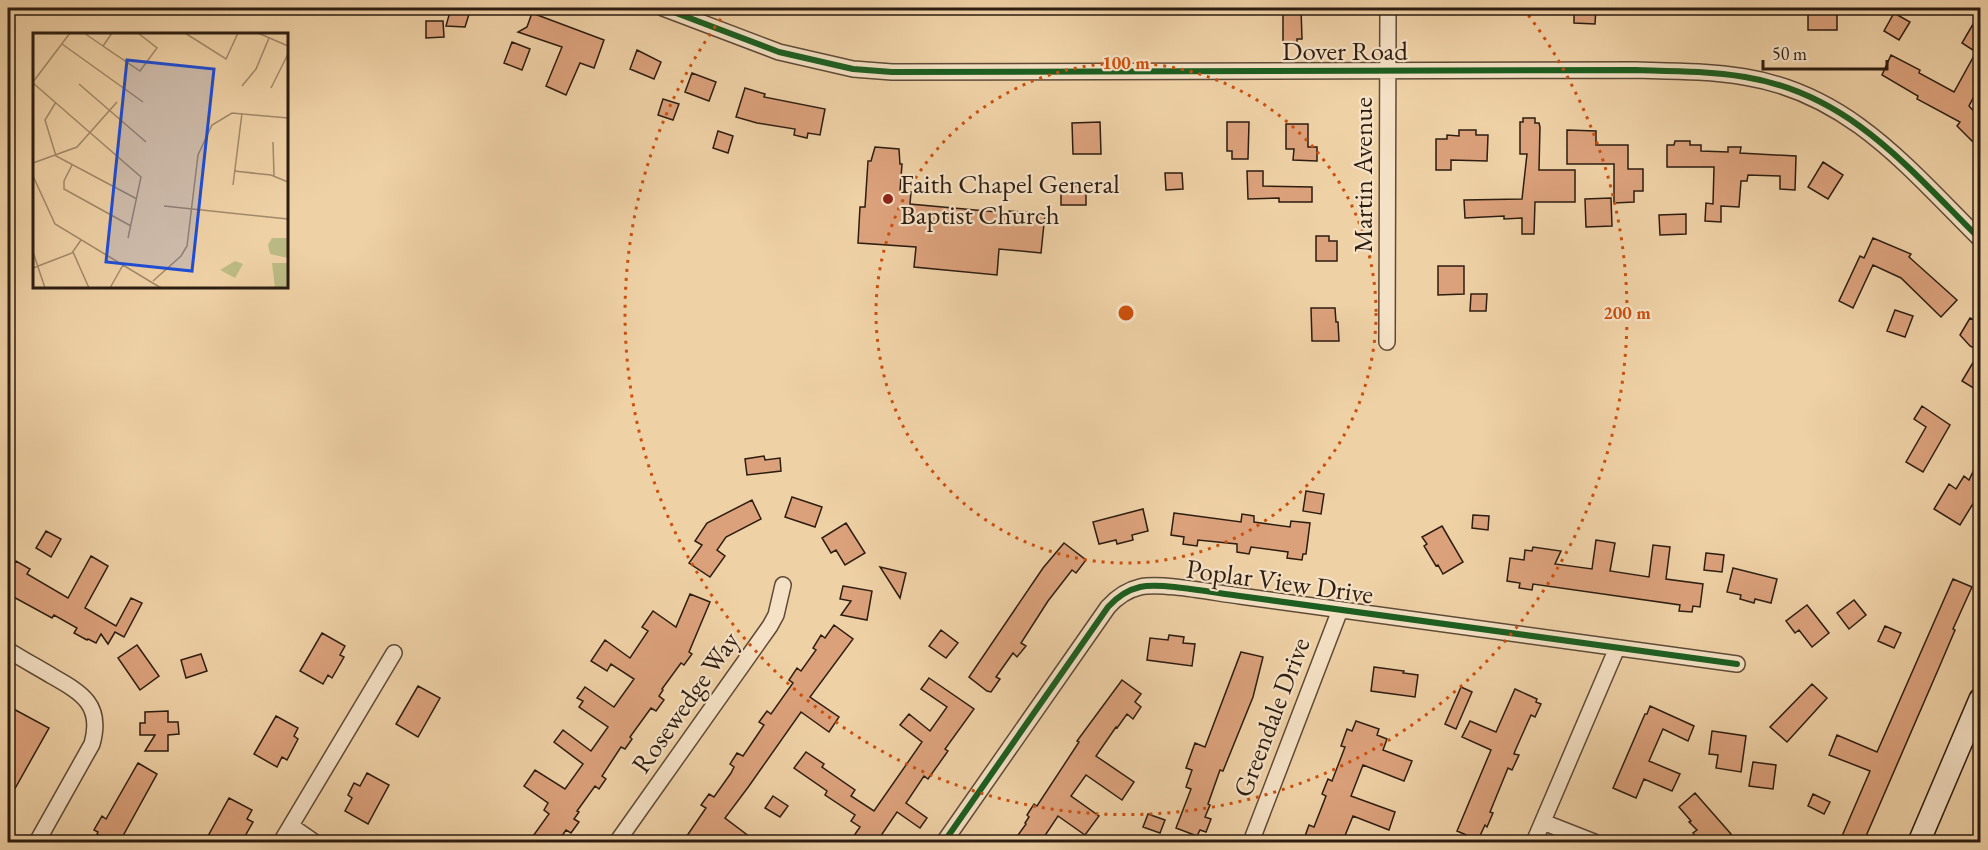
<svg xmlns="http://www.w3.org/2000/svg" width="1988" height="850" font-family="'EB Garamond',serif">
<rect width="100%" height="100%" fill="#efd1a6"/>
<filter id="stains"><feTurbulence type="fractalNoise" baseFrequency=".00333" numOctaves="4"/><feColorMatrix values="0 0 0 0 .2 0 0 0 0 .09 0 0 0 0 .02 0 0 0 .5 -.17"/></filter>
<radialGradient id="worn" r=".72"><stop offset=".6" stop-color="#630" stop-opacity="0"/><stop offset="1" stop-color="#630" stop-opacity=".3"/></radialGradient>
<path fill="#dba17b" stroke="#2d1d11" stroke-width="1.5" d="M451 8H471L465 27 446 26Z
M1283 8H1301L1302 39H1297V44H1283Z
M1574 8H1596L1595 24 1574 23Z
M1808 8H1837V30H1808Z
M1980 12V85L1969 106 1980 118V149L1957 126 1960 122 1917 99 1918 96 1882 75 1891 55 1920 70 1919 73 1954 92 1976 52 1962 43Z
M532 13 604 40 594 68 580 63 566 95 546 86 562 47 518 32 527 27Z
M1894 13 1910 22 1899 40 1884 31Z
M426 21H443L444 37 426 38Z
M512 42 530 49 522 70 504 63Z
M637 50 661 62 654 79 630 69Z
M692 73 716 82 709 101 685 92Z
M745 88 765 94 764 97 825 109 820 135 808 133 807 138 794 135 795 129 757 123 736 117Z
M663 99 679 104 673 120 658 115Z
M1523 118H1535V123H1539L1540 127 1539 170H1575V202H1535L1534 234H1522V218L1504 219V216L1465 218 1464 200 1522 199 1527 154H1520V122H1523Z
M1100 122 1101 154H1073L1072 123Z
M1227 122H1249L1248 159H1232V151H1227Z
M1286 124H1308V147H1317V161L1293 160 1294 149H1286Z
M1459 130H1476V135H1488L1487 161 1451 160V170H1436V139H1447V135L1459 136Z
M1567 130 1596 131V145H1628V169H1643V191H1634V202L1614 203V164H1567Z
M718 131 733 136 728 153 713 148Z
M1675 141H1690V145H1701V151L1728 152V147H1741L1740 153 1796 156 1795 190 1780 189V176L1748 175 1747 181H1741L1739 207 1721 206V222L1705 221 1706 203 1713 204 1714 167H1667V145H1674Z
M875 147 899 149 900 164H902L900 191 911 192 910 204 1008 213 1009 211 1045 214 1041 253 999 249 997 275 914 267 916 247 858 243 860 207H865L868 161H871Z
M1823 162 1843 175 1828 199 1808 187Z
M1247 171H1263V186L1312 187V202H1279V198L1248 199Z
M1165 173H1182L1183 189 1166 190Z
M1061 186H1086V205H1061Z
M1611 198 1612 226 1586 227 1585 199Z
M1686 214V234L1660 235 1659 215Z
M1316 236H1329V241H1337V261H1316Z
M1873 238 1911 254 1909 257 1957 300 1941 317 1901 278 1873 265 1853 308 1839 301 1860 256 1864 258Z
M1438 266H1464V294L1438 295Z
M1471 294H1487L1486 311H1470Z
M1311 308H1335L1336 322H1338L1339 341H1312Z
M1895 310 1913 316 1905 337 1887 331Z
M1970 318 1980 323V392L1962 381 1980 351 1970 346 1960 335Z
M1922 406 1950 425 1923 472 1906 462 1926 427 1914 419Z
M764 456 765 460 780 458 781 471 747 475 745 459Z
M1980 457V506L1974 502 1960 525 1934 509 1949 484 1956 489 1964 476 1969 480Z
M1306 491 1324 494 1321 514 1303 511Z
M792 497 822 507 815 527 785 517Z
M752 500 761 519 726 537 717 550 725 556 710 577 689 563 702 545 695 541 707 523Z
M1143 509 1148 531 1132 535 1133 540 1117 544 1116 540 1099 544 1093 522Z
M1174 513 1241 522 1242 514 1254 516V522L1290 527 1291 521 1310 523 1306 554H1303L1302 560 1287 558 1288 552 1251 547 1249 554 1237 552V544L1198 540 1197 546 1183 544 1184 537 1171 535Z
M1473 515 1489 516 1488 530 1472 528Z
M846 523 865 553 845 565 836 550 831 553 822 538Z
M1442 526 1463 562 1443 574 1438 565 1436 566 1424 546 1427 544 1422 537Z
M46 531 61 539 51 557 36 548Z
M1596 540 1615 543 1610 571 1649 577 1653 545 1670 547 1666 579 1703 584 1700 607 1693 606 1692 612 1679 611 1680 605 1533 584 1532 590 1519 588 1520 583 1507 581 1510 558 1524 560 1525 550 1532 551 1533 547 1561 551 1555 564 1592 569Z
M1064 543 1086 560 1076 573 1072 570 1048 601 1021 643 1026 646 1017 657 1013 653 996 677 1000 679 991 692 987 691 969 677 1043 568Z
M1706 553 1724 555 1722 572 1704 570Z
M91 556 108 566 85 608 116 626 131 598 142 603 124 637 115 632 108 644 101 634 96 643 88 639 87 640 74 633 77 628 54 615 52 618 8 594V563L13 566 16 561 30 569 27 574 68 598Z
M880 567 906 573 900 598Z
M1733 568 1777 579 1771 603 1755 599 1754 603 1740 599 1741 595 1727 592Z
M1953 579 1972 587 1953 629 1955 630 1941 663 1863 843H1839L1870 771 1829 755 1837 735 1877 752Z
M843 586 872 591 867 620 841 615 851 601 840 599Z
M690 594 710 602 689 652 692 654 684 665 681 663 662 689 663 690 659 696 664 700 656 711 651 708 630 737 632 739 625 749 621 747 602 776 606 779 599 789 595 786 577 811 579 812 574 819 579 822 571 833 566 830 557 843H528L549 814 544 810 548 803 524 786 535 770 565 789 583 764 554 742 563 730 591 751 608 727 579 707 583 701 577 698 585 687 614 707 634 679 611 664 607 671 591 661 605 640 630 658 648 631 642 627 653 611 676 627Z
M1854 600 1866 615 1849 629 1837 613Z
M1807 605 1829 633 1812 647 1799 630 1795 633 1786 621Z
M834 625 853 639 810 697 839 717 829 732 801 712 749 786 725 818 758 843H682L706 808 701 805 709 794 714 797 731 773 734 767 730 764 737 753 743 756 760 731 764 725 759 722 767 711 771 714 793 683 789 680 797 668 801 671 816 650 813 648 821 635 825 638Z
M1885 626 1901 633 1894 648 1878 641Z
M941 630 958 643 946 658 929 646Z
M322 633 345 646 340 655 344 657 332 678 328 675 323 684 300 671Z
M1169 635 1184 637 1183 643 1195 644 1192 666 1147 660 1150 638 1168 640Z
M137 645 159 676 140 690 118 658Z
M1241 652 1263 657 1253 697 1223 771 1220 770 1208 804 1210 805 1205 817 1211 819 1206 832 1200 830 1197 836 1176 828 1191 789 1186 787 1192 770 1186 768 1195 743 1205 747Z
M201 654 207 671 186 678 181 660Z
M1374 667 1404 671 1403 673 1418 675 1415 697 1371 691Z
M929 678 974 709 945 749 948 751 928 779 924 776 906 803 927 818 920 828 897 812 876 843H849L860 827 851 821 855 815 825 795 827 791 794 768 806 752 824 764 822 767 855 790 851 796 874 811 922 742 900 725 909 714 930 731 947 707 921 689Z
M1122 680 1141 694 1135 702 1141 707 1133 719 1127 714 1117 728 1116 727 1096 756 1134 782 1122 800 1086 775 1071 796 1099 816 1085 835 1058 816 1040 843H1028L1018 835 1026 824 1025 823 1029 817 1027 815 1034 804 1037 806 1079 742 1077 741Z
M1812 684 1827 698 1787 742 1770 727Z
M418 686 440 698 418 737 396 724Z
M1461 687 1472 692 1456 729 1445 724Z
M1515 689 1537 699 1536 702 1541 704 1535 717 1531 715 1515 751 1514 754 1519 755 1512 770 1508 768 1490 812 1493 813 1487 827 1485 825 1478 840 1457 831 1491 750 1462 737 1470 721 1496 732Z
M8 706 49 728 8 801Z
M1650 706 1694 726 1688 741 1663 729 1649 761 1680 774 1672 791 1644 779 1636 798 1613 788 1645 714H1647Z
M168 711V722H178L179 734 168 735V751H145L155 735H140V723H145V712Z
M276 716 298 728 294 736 298 739 287 760 282 757 277 767 254 754Z
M1356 721 1379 729 1377 735 1387 739 1383 750 1412 761 1404 781 1363 765 1351 796 1395 812 1389 830 1353 816 1342 843H1312L1304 839 1309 825 1314 827 1326 796 1322 794 1328 779 1332 781 1345 747 1341 746 1347 729 1352 731Z
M1712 731 1746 736 1741 772 1716 768 1718 755 1709 754Z
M1753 762 1776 765 1773 789 1749 786Z
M138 763 157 774 119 843H112L97 834 98 832 94 830 102 816 106 819Z
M367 773 389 785 368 824 345 811 352 798 348 795 354 783 360 786Z
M1695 793 1731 834 1721 843H1701L1693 833 1697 830 1689 822 1691 821 1679 807Z
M1813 794 1830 802 1824 814 1808 806Z
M773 796 788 806 780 817 765 808Z
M229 798 252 810 247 819 253 822 241 843H219L208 836Z
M1148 814 1165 820 1160 833 1143 827Z"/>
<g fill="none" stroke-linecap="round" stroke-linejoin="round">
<defs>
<path id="minor" d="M663 8 779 52 853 69 892 72 1636 70C1672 71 1709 71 1745 77 1850 94 1909 169 1980 239
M1387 342 1388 8
M8 650C22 659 37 667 52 676 82 693 103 705 92 744L37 842
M1543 822 1594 842
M291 826 314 842
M281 842 394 653
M617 842 770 626 776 615 783 585
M944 842 1108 607C1117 597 1127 590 1140 587 1161 582 1215 593 1240 596L1737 664
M1251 842 1340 610
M1534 842 1617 648"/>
<path id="secondary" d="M1919 842 1980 699"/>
</defs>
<use href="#minor" stroke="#5e4a36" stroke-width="18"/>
<use href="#secondary" stroke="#2d1d11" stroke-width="24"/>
<use href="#minor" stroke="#f5e1c5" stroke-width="15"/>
<use href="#secondary" stroke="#f5e1c5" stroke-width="21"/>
<defs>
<path id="cycleway" d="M663 8 779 52 853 69 892 72 1636 70C1672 71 1709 71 1745 77 1850 94 1909 169 1980 239
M944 842 1108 607C1117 597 1127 590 1140 587 1161 582 1215 593 1240 596L1737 664"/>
</defs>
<use href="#cycleway" stroke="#f5e1c5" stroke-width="10"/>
<use href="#cycleway" stroke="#1b5e20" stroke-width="6"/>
</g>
<g fill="none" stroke="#cc500d" stroke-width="3" stroke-dasharray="3 6">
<circle cx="1126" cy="313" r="250"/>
<path d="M1523 8A501 501 0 1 1 729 8"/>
</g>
<circle fill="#8f2418" stroke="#f5e1c5" stroke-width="2" cx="888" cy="199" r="6"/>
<g text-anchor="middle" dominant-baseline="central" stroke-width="4.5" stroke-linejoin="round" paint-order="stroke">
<g font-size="27" fill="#2d1d11" stroke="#f5e1c5">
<text x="1345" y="50">Dover Road</text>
<text transform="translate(1362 175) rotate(-90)">Martin Avenue</text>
<text transform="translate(1280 581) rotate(8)">Poplar View Drive</text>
<text transform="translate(685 702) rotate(-55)">Rosewedge Way</text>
<text transform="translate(1271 717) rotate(-69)">Greendale Drive</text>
</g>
<g font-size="27" fill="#2d1d11" stroke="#f5e1c5" text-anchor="start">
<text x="900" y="183">Faith Chapel General<tspan x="900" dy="31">Baptist Church</tspan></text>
</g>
</g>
<g transform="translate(33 33)">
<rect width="255" height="255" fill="#efd1a6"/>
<path d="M239 205H255V225L237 221 235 212ZM202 228 210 231 202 245 187 237ZM239 230H255V253L242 255Z" fill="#bcba84"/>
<path fill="none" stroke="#a1896a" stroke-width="1.5" d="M51 0 70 13M79 0 70 13 107 38 124 15 105 0M152 0 193 26 205 0M225 0 255 13M29 11 110 69M0 49 37 0M0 50 108 144 95 205M46 51 113 109M209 53 223 36 236 5M238 55 255 21M23 69 12 87 23 123 104 166M240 109 241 143M0 130 44 114 84 69M39 132 31 148V156L98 193M201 138 238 142 255 149M0 143 22 191 128 255M200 152 209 80M131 173 255 186M0 219 12 255M40 219 56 255M0 235 39 220 48 207M120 248 148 223 154 213 165 122 179 92 199 80 255 85M77 255 90 232"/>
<path fill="#1d4ed8" fill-opacity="0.15" stroke="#1d4ed8" stroke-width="3" d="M94 27 181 36 159 238 73 229Z"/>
<rect width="255" height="255" fill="none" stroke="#2d1d11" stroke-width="3"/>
</g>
<circle cx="1126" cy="313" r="9" fill="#cc500d" stroke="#f5e1c5" stroke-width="3"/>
<g font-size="18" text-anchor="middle" font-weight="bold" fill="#cc500d" stroke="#f5e1c5" stroke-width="4.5" stroke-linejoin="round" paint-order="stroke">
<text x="1126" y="69">100 m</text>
<text x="1627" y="319">200 m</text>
</g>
<rect width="1988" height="850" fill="none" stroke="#efd1a6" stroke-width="30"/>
<rect x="9" y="9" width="1970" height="832" fill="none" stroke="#2d1d11" stroke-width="3"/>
<rect x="15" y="15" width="1958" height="820" fill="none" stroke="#2d1d11" stroke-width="1.5"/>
<path d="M1763 60v9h124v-9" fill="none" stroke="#2d1d11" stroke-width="3"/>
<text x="1772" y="60" font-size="18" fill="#2d1d11" stroke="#f5e1c5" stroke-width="4.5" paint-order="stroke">50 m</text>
<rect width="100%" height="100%" filter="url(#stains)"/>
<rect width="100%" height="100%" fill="url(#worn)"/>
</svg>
